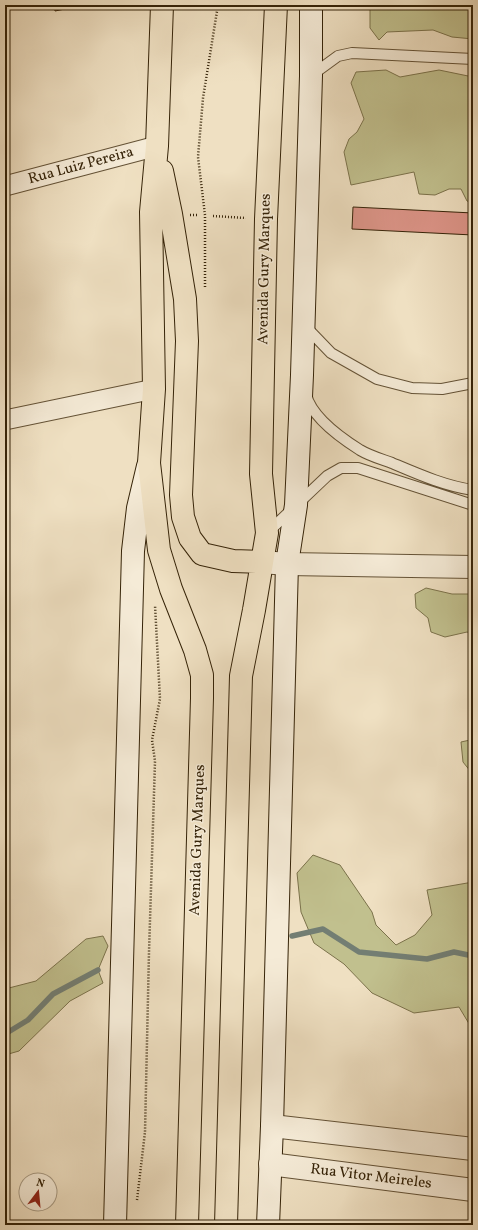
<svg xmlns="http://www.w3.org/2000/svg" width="478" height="1230" font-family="Vollkorn,serif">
<rect width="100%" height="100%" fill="#efe0c2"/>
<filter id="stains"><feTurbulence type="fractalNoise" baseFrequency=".005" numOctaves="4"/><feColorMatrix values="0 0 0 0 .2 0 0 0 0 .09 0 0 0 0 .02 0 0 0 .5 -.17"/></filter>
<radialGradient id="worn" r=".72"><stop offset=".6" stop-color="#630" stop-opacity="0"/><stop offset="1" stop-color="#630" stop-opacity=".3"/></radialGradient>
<path fill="#c1c08e" stroke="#7b724b" d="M370 5H473V39L452 37 433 30 387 32 379 40 370 28Z
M386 70 400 77 439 70 473 77V203L467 201 461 189H449L435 195 419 194 414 172 351 185 344 152 349 139 357 132 364 119 351 83 356 72Z
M426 588 452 594H473V634L467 632 445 637 431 632 428 618 416 608 415 594Z
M470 740 473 743V792L471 772 463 762 461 742Z
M313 855 340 865 372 912 376 925 396 945 415 935 432 915 427 890 473 882V1027H471L459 1007 414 1013 372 993 344 964 314 943 301 912 297 873Z
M103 936 108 946 98 970 103 983 70 1001 19 1051 5 1055V989L36 981 86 939Z"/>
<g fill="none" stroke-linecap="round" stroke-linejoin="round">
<path stroke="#737e73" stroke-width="5.5" d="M292 936 323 929 359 952 427 959 454 952 473 956
M5 1034 28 1020 53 994 98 970"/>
</g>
<path fill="#dd9589" stroke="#352308" d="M54 5H85L55 11Z
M353 207 473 213V235L352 229Z"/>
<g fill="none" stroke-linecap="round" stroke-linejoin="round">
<defs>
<path id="service" d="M312 75 338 56 352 53 473 59
M305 326 331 353 377 379 412 388 442 389 473 383
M306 394C311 417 341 438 360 450 370 456 381 459 392 463 418 474 445 486 473 490
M267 533 327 476 341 468H358L473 505"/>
<path id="minor" d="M5 186 157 146
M5 420 154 389"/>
<path id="tertiary" d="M262 562 287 564 473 567
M272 1126 473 1149
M270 1164 473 1190"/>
<path id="secondary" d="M115 1225 133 551 138 508 148 466
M268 1225 272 1126 287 564 296 505 302 375 311 76V5"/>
<path id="primary" d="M162 5 157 146 151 212 154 389 149 463 159 550 171 589 195 650 202 675V698L187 1225
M162 171 171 214 185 299 187 341 181 495 183 517 190 538 202 554 233 561 262 562
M226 1225 241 676 254 610 267 533 261 474 266 219 276 5"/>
</defs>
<use href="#service" stroke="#645236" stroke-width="12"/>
<use href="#minor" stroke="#645236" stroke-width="21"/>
<use href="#tertiary" stroke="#645236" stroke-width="24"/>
<use href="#secondary" stroke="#352308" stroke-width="24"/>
<use href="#primary" stroke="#352308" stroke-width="24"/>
<path stroke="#352308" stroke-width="2.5" stroke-dasharray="1 2" stroke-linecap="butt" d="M190 215H198
M213 216 246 218
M205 287V215L198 157 203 98 218 5
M137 1200 145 1132 149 952 155 761 152 740 160 699 155 605"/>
<use href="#service" stroke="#f5ebd7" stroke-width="10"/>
<use href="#minor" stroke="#f5ebd7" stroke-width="19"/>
<use href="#tertiary" stroke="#f5ebd7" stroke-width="22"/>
<use href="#secondary" stroke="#f5ebd7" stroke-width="22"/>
<use href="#primary" stroke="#efe0c2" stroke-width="22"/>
</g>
<g text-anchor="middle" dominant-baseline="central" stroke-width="3" stroke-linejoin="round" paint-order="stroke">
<g font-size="15" fill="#352308" stroke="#f5ebd7">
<text transform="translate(81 166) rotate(-15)">Rua Luiz Pereira</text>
<text transform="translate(265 269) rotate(-89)">Avenida Gury Marques</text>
<text transform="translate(198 840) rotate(-88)">Avenida Gury Marques</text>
<text transform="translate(371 1177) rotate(7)">Rua Vitor Meireles</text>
</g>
</g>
<rect width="478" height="1230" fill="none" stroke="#efe0c2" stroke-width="20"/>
<rect x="6" y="6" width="466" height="1218" fill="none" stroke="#352308" stroke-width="2"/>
<rect x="10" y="10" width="458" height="1210" fill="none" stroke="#352308"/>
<g transform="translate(38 1192) rotate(16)"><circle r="19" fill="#f5ebd7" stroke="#a89b84"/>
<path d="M0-3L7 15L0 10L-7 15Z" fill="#8f2418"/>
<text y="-6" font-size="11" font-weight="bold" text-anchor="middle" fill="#352308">N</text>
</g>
<rect width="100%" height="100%" filter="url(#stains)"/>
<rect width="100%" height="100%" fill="url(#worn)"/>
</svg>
